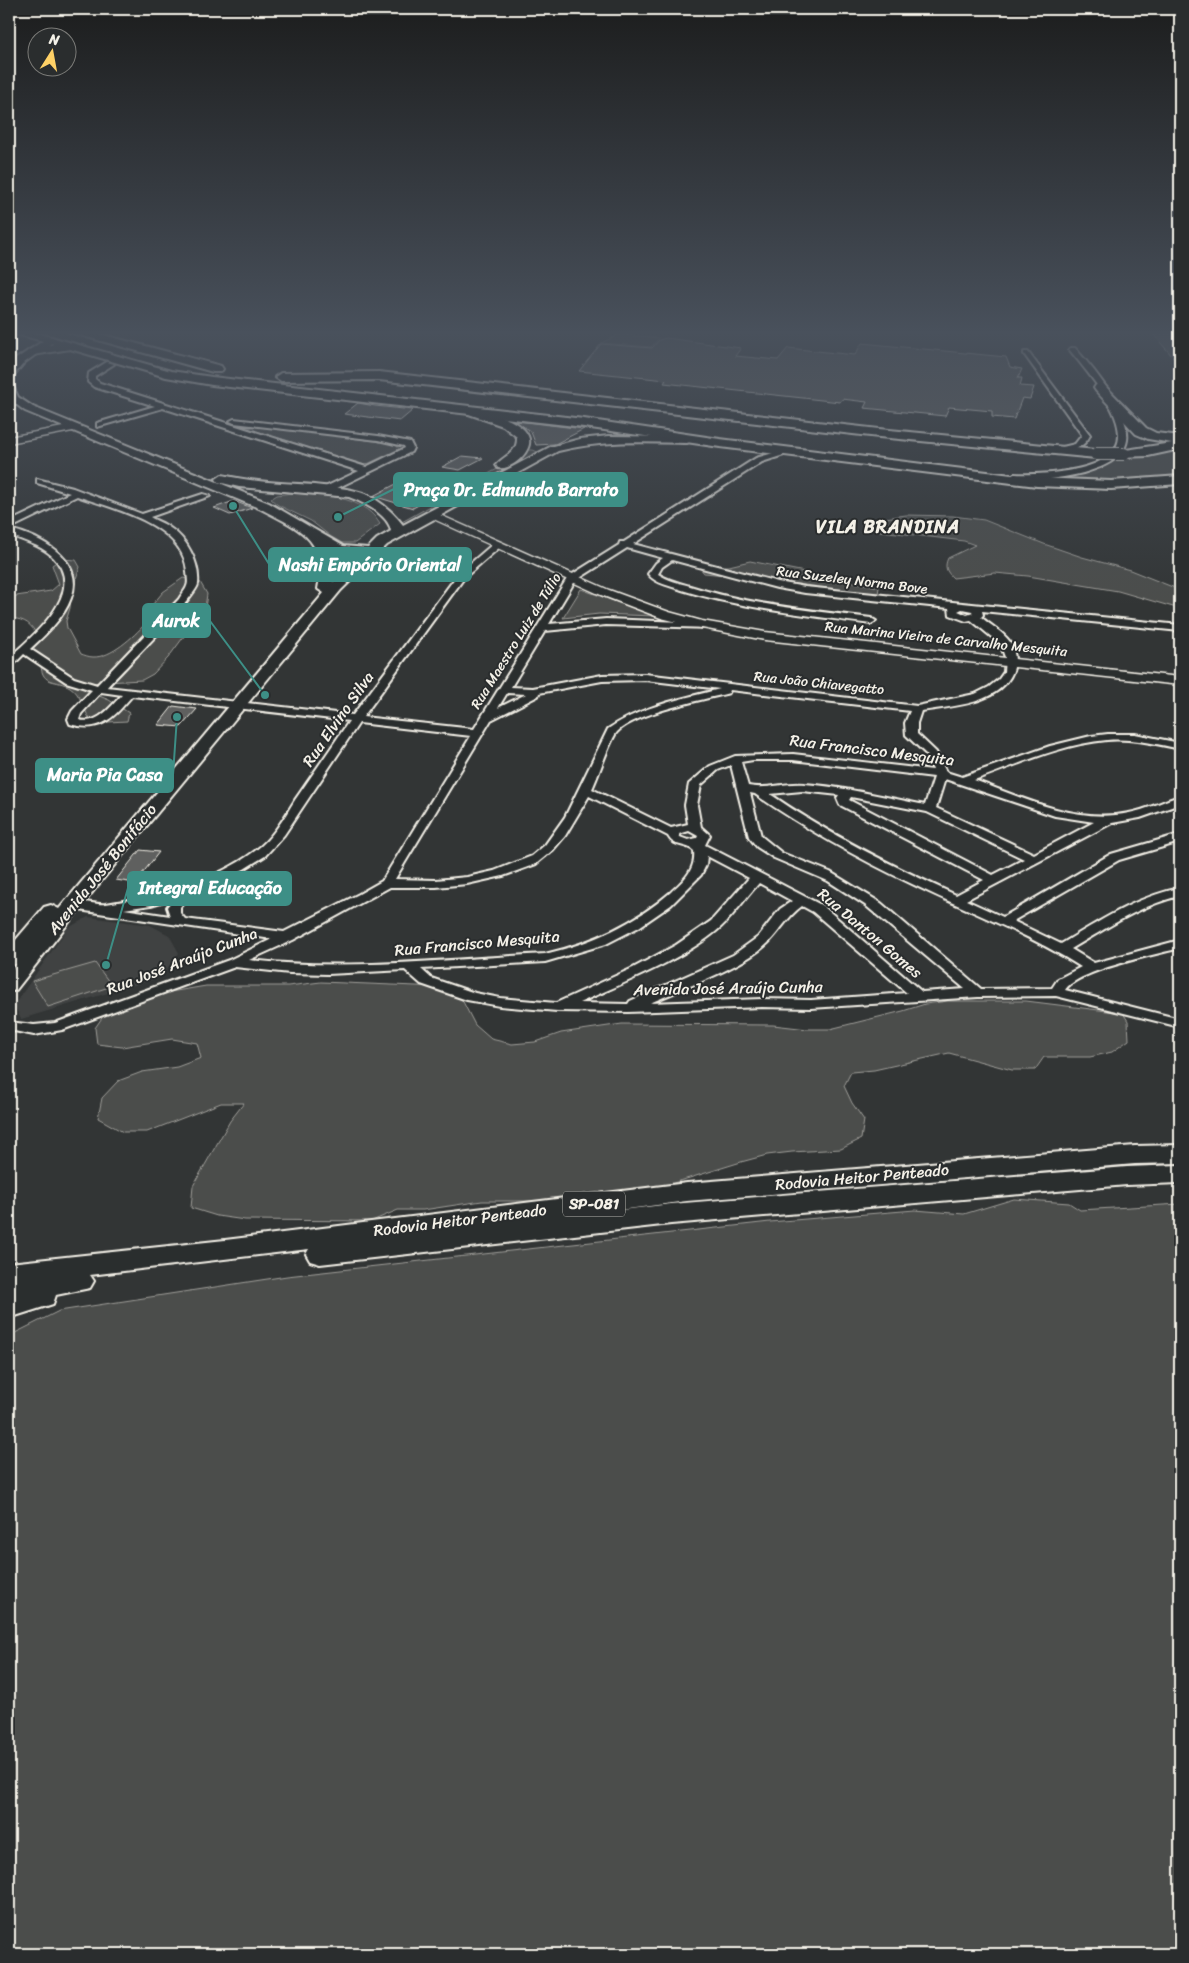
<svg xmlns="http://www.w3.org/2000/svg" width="1189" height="1963" font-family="Sriracha,sans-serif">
<rect width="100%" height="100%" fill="#323535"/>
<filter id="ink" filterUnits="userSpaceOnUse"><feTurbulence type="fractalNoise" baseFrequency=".02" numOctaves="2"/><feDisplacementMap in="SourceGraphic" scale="10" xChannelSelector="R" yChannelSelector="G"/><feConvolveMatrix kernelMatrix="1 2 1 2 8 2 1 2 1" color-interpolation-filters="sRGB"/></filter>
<g filter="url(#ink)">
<path fill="#404242" d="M88 917 150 925 169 935 179 953 161 977 21 1019 14 1005 68 928Z"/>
<path fill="#4b4d4c" stroke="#a09f9a" d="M621 334 659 338 651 347 601 343Z
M258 426 390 443 397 446 399 449 365 465 247 428Z
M1180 448V478L1123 483 1043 479 1070 475 1116 457 1164 452Z
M525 450H533L540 453 404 527 400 523 517 458Z
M299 492C322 494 352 497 370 512 374 515 377 520 380 524L355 543H342L330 536 311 521 278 505 271 499 277 495Z
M906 515 953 516 984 520 1044 544 1082 557 1130 570 1180 590V609L1118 591 1028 576 995 573 953 578C946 571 944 567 948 558L975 545 964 541 872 530 869 524 878 519Z
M61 559 76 560 80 567 71 593 70 608 66 621 67 628 81 654C84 655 89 657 93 657 111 658 134 636 145 624L143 616 163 592 183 578 200 582 207 594 205 608 168 658 153 674 142 680 87 683 85 690 109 700 129 713 127 721 108 722 89 718C84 709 80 693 70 687 57 679 42 686 41 665L22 654 32 639 35 632C29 621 21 619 9 618V597L51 591 59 584 52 565Z
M750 561 879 587 878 594C820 588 763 578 704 573L699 567 729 566Z
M581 589 655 616 599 614 563 618Z
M95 963 112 986 48 1007 32 981Z
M321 982 439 987 458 992 475 1025 491 1039 512 1044 535 1042 561 1033 622 1024 773 1025 808 1029H830L903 1011 925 1004 948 1001H1026L1123 1013 1128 1021 1129 1040 1112 1052 1090 1057H1044L1035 1070H1012L949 1053 874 1070 851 1072 844 1086 852 1103 864 1120 861 1139 841 1149 792 1152 767 1155 741 1162 596 1207 557 1201H482L423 1210H398L372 1221 245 1220 217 1216 191 1208 193 1186 230 1121 244 1103H221L147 1132H123L98 1118 102 1098 118 1081 142 1072 177 1067 201 1058 197 1043 172 1039 122 1047 97 1044 95 1028 108 1009 152 995 206 986H288Z
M1014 1199 1069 1203 1080 1210 1180 1204V1954H9V1336L59 1311 287 1276 770 1222 915 1210 964 1214Z"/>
<path fill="#5f605f" stroke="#f4f1e8" d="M1152 333H1180V365Z
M666 338 741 348 735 356 778 360 788 348 855 355 862 343 1006 357 1010 367 1022 369 1018 378H1022L1020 386 1034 387 1030 399 1022 398 1014 419 992 417V411L949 407 945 416 864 408 867 402 842 399 840 402 664 383 666 380 579 371 601 344 652 348 659 340Z
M358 403 375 406 413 410 400 421 344 414Z
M516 421 584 429 555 444 536 445 531 432Z
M462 456 483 458 460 470 442 467Z
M396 484 438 494 413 508 373 496Z
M234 501 252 508 230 515 214 508Z
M173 706 197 709 181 727 158 725Z
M140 850 159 852 135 883 116 880Z"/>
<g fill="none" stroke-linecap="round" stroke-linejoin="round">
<defs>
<path id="minor" d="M1071 348H1075C1092 367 1131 414 1127 440 1124 460 1100 468 1083 473 1062 478 1033 483 1011 479L1010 477 1014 474C1040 475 1121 473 1119 434 1118 406 1086 371 1069 349Z
M1024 352H1028L1090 435C1085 448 1062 458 1050 450L1075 444 1082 435 1024 354Z
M107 362 114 364 95 376V379L100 383 366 467 405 448 404 446 378 440 234 423 230 421 234 419 378 436 410 442 413 448 411 452 329 492H323V488L359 471 163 408 97 427V423L155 406 94 387 88 382 89 373Z
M787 449 791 451 790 453 762 462 633 544 778 582 805 587 1180 625V631L982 611 983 615 981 617C990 625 1003 632 1010 642 1024 668 1006 690 982 699 964 706 941 708 921 711L917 723V734L936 752 946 772 962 777 1050 746 1091 736 1108 734H1135L1180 743V749C1156 744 1132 738 1107 740 1061 744 1017 765 974 780 1023 798 1076 824 1129 813 1147 810 1163 801 1180 796V804L1140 818 1112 823 966 900 1003 917 1111 854 1180 834V842L1119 860 1013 921 1061 944C1100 921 1136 897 1180 888V896C1140 905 1107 928 1071 949L1094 963 1180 940V948C1154 955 1078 970 1065 990L1180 1019V1027L1056 996 978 997 811 1008 762 1007 628 1012 557 1011 500 1006 467 1000 421 984 405 970 328 974 290 973 235 967 62 1030 34 1035 9 1030V1022L34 1025 55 1023 229 960 272 939 72 909 66 905C73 896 95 906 106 904 157 896 212 883 255 851 272 839 284 818 295 800 313 774 331 748 349 721L132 696C113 718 101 733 70 724L68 719 72 711 92 690 66 682 24 654 13 665 9 666V658C34 634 90 591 51 555 40 545 22 540 9 535V529C39 536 86 559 71 598 64 618 45 635 30 649L74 678 97 685 179 599C181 595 186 590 187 586 189 582 187 575 187 571 183 524 114 509 77 496L15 526H9V522L70 493 37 483V479L73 488 142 514 203 494 210 496 150 517C156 521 164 523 170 528 187 539 200 563 198 584 196 597 121 672 107 687L353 715 458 574 494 543H500V547L464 578 363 717 474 729 568 577 619 545 620 542H624L756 458ZM627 548 663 558 656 563 648 574C656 584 671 586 682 590 744 609 808 615 871 624L876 621 871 618C810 610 749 605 690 586 679 583 667 580 658 574L662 567 672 560 777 588 805 593 949 608 950 615 966 621 971 620 1000 644 1005 657 1004 672 999 679 989 687 975 694 917 706 645 674 602 675 533 688 511 687 545 631 606 625 712 628V624L708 623 606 619 549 624 575 581ZM962 609 972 611 973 613 967 615 958 611ZM645 680 720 689C681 699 642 706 608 729L565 817 545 845 532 856 494 871 467 877 436 880 395 879 491 720 538 696 539 693 602 681ZM730 690 910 711 905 723 906 735 927 755 933 770 793 754 735 756 710 766 689 784 685 805 688 824 671 828 592 789C598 777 610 740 617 732 635 713 702 700 729 693ZM101 692 122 695C110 707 98 725 79 720L81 714ZM507 693 526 694 498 708ZM359 723 471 736 382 881 359 894 284 932 185 919 180 913V907L192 893 244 869 265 856 284 835ZM753 760H793L934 777 925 805C885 797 845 787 805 784 785 782 767 790 748 786L741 762ZM731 765 749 837 757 847 774 858 828 881 865 905 965 989 922 992 823 906 705 845 710 835 701 827 697 805 701 785 718 770ZM945 779 1055 816 1094 822 1034 854 936 808ZM802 791 839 795 837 798 840 805 984 880 956 895C892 866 828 834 770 794ZM750 793 755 794C804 828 857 858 910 883 967 911 1028 933 1081 967L1058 979 1052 988 981 989 881 903 830 872 782 853 761 836ZM589 796 668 836C674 848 687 843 694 851 696 870 684 880 671 892 634 924 592 943 545 954 447 959 347 971 249 960L293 940 390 887H436L467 884 503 876 536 864 553 850 565 836ZM851 797 927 812 1024 859 993 875 849 800ZM689 831 698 836 697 838 688 840 680 837 679 834ZM707 856 749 878 711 921 676 945 633 968 556 1003 500 998 475 993 431 978 421 969 545 962 606 944 639 927 671 905 701 875 706 865ZM759 883 792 901 780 909 758 937 733 955 630 1001 628 1004 579 1003C623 983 685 959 721 927 735 914 746 897 759 883ZM174 898 167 907 170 916 124 909 151 905ZM802 906 813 912 907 993 811 1000 762 999 650 1003C683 988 742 968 768 943 780 931 787 917 802 906Z"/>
<path id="tertiary" d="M74 425 78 426V430L9 443V437Z
M431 511 609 590 669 612 702 621 765 632 1180 677V685L765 640 702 628 661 618 601 595 427 516 425 514Z"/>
<path id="secondary" d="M9 330H24L55 338 56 340 24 363 13 376 9 377V368L16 359 43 341 9 332Z
M9 385 13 386 18 397 33 407 269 503 343 546 368 548 377 539 391 531C389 515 363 502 349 497L239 487 218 482 216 479 222 475C252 482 284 483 314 485 331 487 352 488 368 495 381 502 394 513 403 525L550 447 580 439 609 436 687 437 693 440 687 443C643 442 601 440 558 451L387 545 341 590 98 885 16 990 9 992V973L16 964 9 966V948L44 907 51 905 59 909 324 593 318 589C328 539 299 529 261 509L25 411 9 399ZM330 550 340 554 361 555 333 582 335 569Z
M470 408C486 412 521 419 528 436 535 450 511 471 498 468L496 465C505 455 518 453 517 437L503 426 466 413 464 411 466 409Z"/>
<path id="primary" d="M67 330H85L221 366 223 369 221 372H213L69 332Z
M51 337 171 371 212 377 584 419 720 439 1037 478 1111 481 1180 476V484L1111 489 1037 486 720 447 584 427 212 385 166 377 70 349 33 355 29 354 27 352 29 350 53 344 45 340Z
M379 372 879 429 1096 450 1103 454 1096 458 879 437 379 380 281 381 275 377 281 373Z
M1100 384 1104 385 1146 428 1156 433 1180 436V449L1148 456 1119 457 1117 454 1119 451 1172 443 1148 439 1136 434 1096 391 1094 388 1096 385Z
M1180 1145V1163L1135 1164 687 1201 605 1212 671 1204 1127 1167 1180 1165V1183L1127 1185 671 1224 320 1264 310 1261 306 1254 309 1249 90 1275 94 1281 90 1288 56 1295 53 1304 9 1318V1263L225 1240 687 1183 1135 1146Z"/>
</defs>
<use href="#minor" stroke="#f4f1e8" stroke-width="4"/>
<use href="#tertiary" stroke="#f4f1e8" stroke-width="3"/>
<use href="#secondary" stroke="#f4f1e8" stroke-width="4"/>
<use href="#primary" stroke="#f4f1e8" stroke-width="4"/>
<use href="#minor" fill="#2a2d2e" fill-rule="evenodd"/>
<use href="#tertiary" fill="#2a2d2e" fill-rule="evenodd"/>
<use href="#secondary" fill="#2a2d2e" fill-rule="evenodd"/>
<use href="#primary" fill="#2a2d2e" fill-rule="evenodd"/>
<defs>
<path id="primary-bridge" d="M1096 454H1124"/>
</defs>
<use href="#primary-bridge" stroke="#f4f1e8" stroke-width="14" stroke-linecap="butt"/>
<use href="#primary-bridge" stroke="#2a2d2e" stroke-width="12"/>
</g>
</g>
<linearGradient id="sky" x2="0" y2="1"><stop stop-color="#1c1d1d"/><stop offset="0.55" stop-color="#49515c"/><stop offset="1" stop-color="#49515c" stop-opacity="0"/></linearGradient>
<rect width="1189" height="605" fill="url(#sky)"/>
<g text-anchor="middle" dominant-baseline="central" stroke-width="4" stroke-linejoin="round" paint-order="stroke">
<g font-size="14" fill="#f4f1e8" stroke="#2a2d2e">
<text transform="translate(852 580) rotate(7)">Rua Suzeley Norma Bove</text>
<text transform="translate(946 639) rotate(6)">Rua Marina Vieira de Carvalho Mesquita</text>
<text transform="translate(516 641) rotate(-58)">Rua Maestro Luiz de Túlio</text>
<text transform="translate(819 683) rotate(6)">Rua João Chiavegatto</text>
</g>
<rect fill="#2a2d2e" stroke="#b7b6b0" stroke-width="1" x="563" y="1191.5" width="62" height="25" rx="4"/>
<g font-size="15" font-weight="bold" fill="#f4f1e8">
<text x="594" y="1204">SP-081</text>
</g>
<g font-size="16" fill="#f4f1e8" stroke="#2a2d2e">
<text transform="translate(338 719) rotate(-55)">Rua Elvino Silva</text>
<text transform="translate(872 750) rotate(7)">Rua Francisco Mesquita</text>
<text transform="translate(102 869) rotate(-51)">Avenida José Bonifácio</text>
<text transform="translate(870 933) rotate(40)">Rua Danton Gomes</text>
<text transform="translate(477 943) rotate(-5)">Rua Francisco Mesquita</text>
<text transform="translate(182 961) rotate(-21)">Rua José Araújo Cunha</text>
<text transform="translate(728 988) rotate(-1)">Avenida José Araújo Cunha</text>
<text transform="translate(862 1177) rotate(-5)">Rodovia Heitor Penteado</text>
<text transform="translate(460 1220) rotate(-7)">Rodovia Heitor Penteado</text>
</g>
<g font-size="18" font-weight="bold" letter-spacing="1" fill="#f4f1e8" stroke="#2a2d2e">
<text x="888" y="527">VILA BRANDINA</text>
</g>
</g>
<path fill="none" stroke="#3d8f86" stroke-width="2" d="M338 517L394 489M233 506L269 564M265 695L210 621M177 717L173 775M106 965L128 888"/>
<g fill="#3d8f86" stroke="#2a2d2e" stroke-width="2">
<circle cx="338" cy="517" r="5"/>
<circle cx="233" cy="506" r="5"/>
<circle cx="265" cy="695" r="5"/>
<circle cx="177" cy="717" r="5"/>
<circle cx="106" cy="965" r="5"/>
</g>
<g fill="#3d8f86" stroke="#3d8f86" stroke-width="2">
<rect x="394" y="473" width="233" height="33" rx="5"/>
<rect x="269" y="548" width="202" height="33" rx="5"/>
<rect x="143" y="604" width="67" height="33" rx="5"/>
<rect x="36" y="759" width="137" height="33" rx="5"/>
<rect x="128" y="872" width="163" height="33" rx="5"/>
</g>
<g font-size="18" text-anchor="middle" font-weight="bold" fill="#fff">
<text x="511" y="496">Praça Dr. Edmundo Barrato</text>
<text x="370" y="571">Nashi Empório Oriental</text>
<text x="176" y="627">Aurok</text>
<text x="105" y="781">Maria Pia Casa</text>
<text x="210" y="894">Integral Educação</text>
</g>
<rect width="1189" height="1963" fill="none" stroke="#2a2d2e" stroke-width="30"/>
<rect x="15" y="15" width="1159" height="1933" fill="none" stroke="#f4f1e8" stroke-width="2" filter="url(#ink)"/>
<g transform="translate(52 52) rotate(11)"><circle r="24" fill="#2a2d2e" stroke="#7b7b78"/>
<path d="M0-4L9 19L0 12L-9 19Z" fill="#ffd166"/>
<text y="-8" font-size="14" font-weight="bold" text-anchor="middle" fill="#f4f1e8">N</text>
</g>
</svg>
